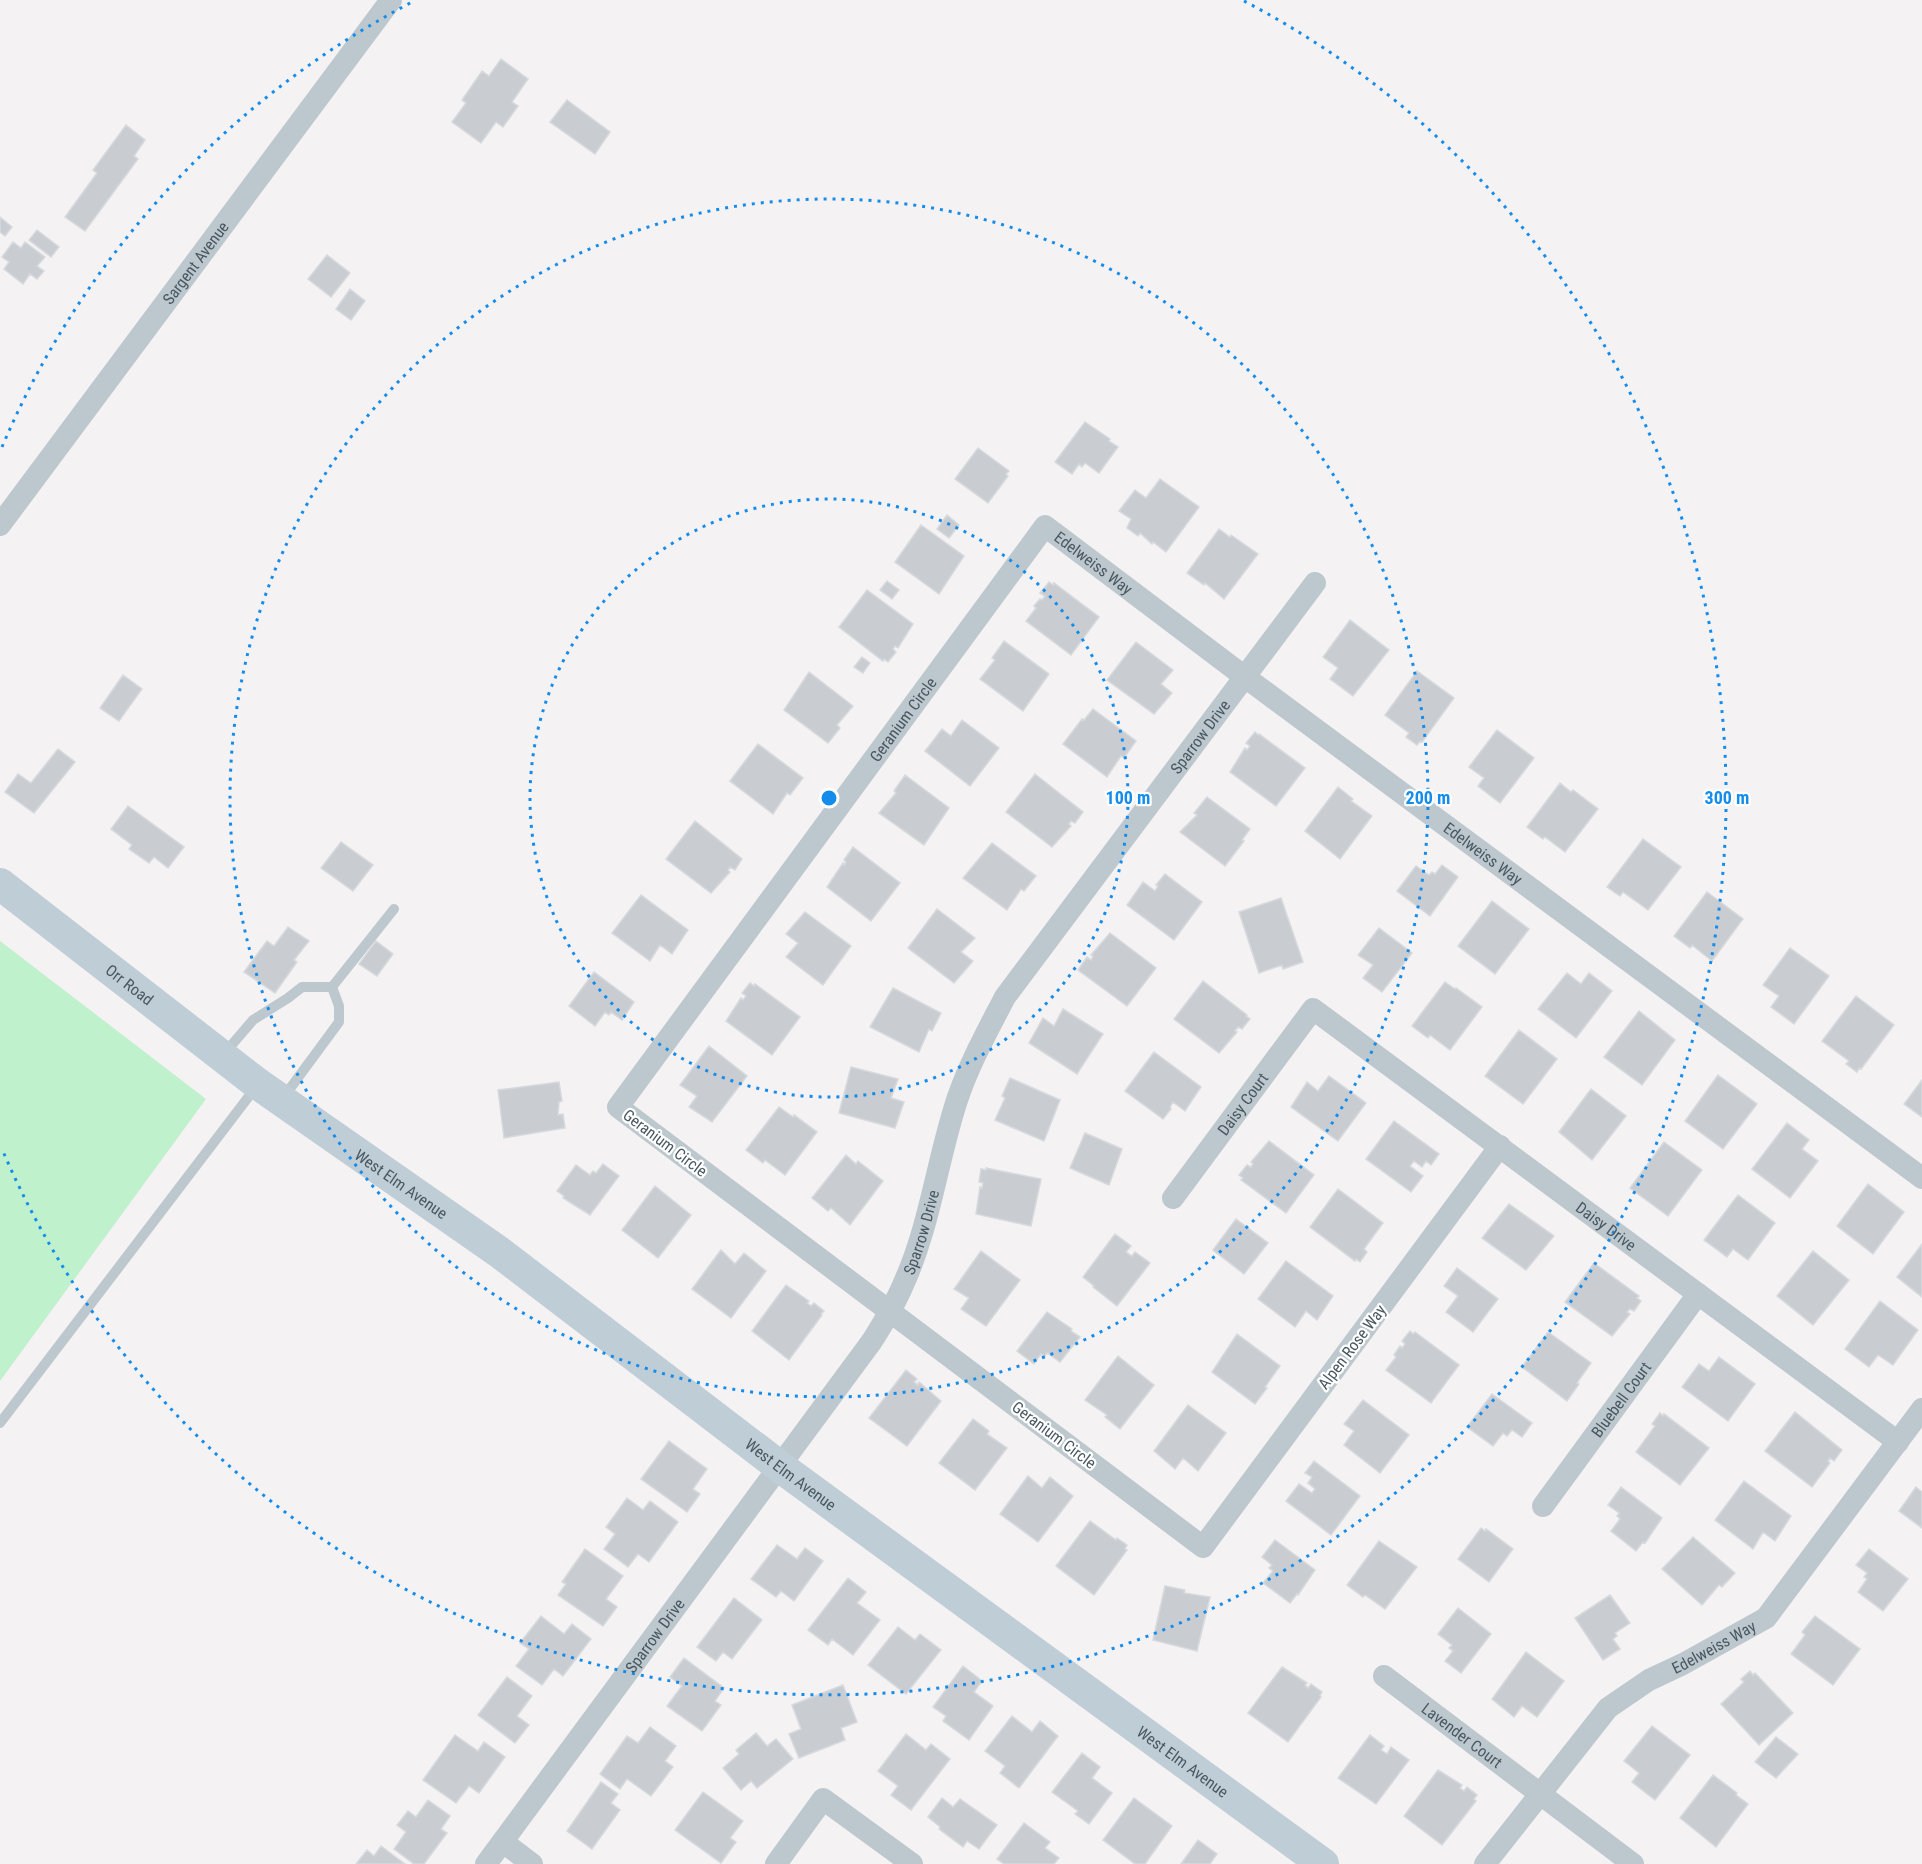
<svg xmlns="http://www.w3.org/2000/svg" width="1922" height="1864" font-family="'Roboto Condensed',sans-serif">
<rect width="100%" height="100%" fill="#f4f2f2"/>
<path fill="#c0f1cd" d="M0 941 206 1099 0 1381Z"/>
<path fill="#c9cdd1" stroke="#d6d9dd" stroke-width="1.5" d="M501 59 528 79 512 102 518 106 503 127 496 122 481 143 452 122 466 103 462 100 482 71 489 76Z
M567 100 610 132 595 154 550 122Z
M126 125 145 140 134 156 138 159 85 231 65 217 97 173 93 170Z
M0 217 12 227 5 236 0 232Z
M37 230 59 247 51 257 29 240Z
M13 242 21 248 25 242 45 257 37 266 44 271 37 279 30 274 23 284 4 269 9 262 2 257Z
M327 255 350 273 331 297 308 279Z
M350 289 365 301 351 320 336 309Z
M1085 422 1110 439 1109 441 1118 447 1099 473 1085 463 1082 467 1079 464 1072 474 1055 462Z
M978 448 1009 471 1006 474 1008 476 988 503 955 479Z
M1160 479 1199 507 1166 552 1153 542 1152 544 1140 533 1138 536 1127 528 1131 519 1119 511 1135 490 1146 498Z
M947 515 959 525 949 538 937 529Z
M921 525 964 556 939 594 895 562Z
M1219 529 1230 537 1231 535 1258 554 1224 599 1205 583 1204 585 1187 573Z
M887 581 899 590 892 599 880 590Z
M1049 582 1053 585 1054 583 1099 617 1071 655 1026 621 1036 608 1034 606 1040 599 1042 600 1045 596 1040 593Z
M867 590 913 624 898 648 895 646 893 649 896 652 888 662 884 659 883 661 839 627Z
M1350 620 1389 650 1353 696 1330 679 1338 668 1323 657Z
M1004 641 1049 674 1023 711 980 679 995 660 992 658Z
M1136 642 1173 670 1161 684 1172 693 1154 714 1107 680Z
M862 657 870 663 863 673 854 667Z
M1417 671 1454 698 1422 742 1420 741 1417 745 1406 737 1409 733 1385 715Z
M809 672 853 706 837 725 840 728 828 743 784 710Z
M123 675 142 689 119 721 100 708Z
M1093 709 1136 741 1124 758 1121 756 1107 777 1063 744 1082 719 1084 720Z
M962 720 999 748 970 786 925 751 942 729 951 736Z
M1497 730 1534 758 1500 803 1478 786 1484 778 1469 767Z
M1255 732 1258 735 1259 734 1305 768 1276 806 1230 772 1245 748 1247 750 1250 746 1246 743Z
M758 744 803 778 790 795 787 793 773 814 730 781Z
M58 749 75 762 34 813 5 792 18 774 31 783Z
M1035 774 1083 812 1075 823 1071 821 1069 824 1071 826 1052 847 1006 812Z
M905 775 949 808 924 845 879 813 896 793 894 791Z
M1560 783 1571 792 1573 790 1598 809 1565 852 1545 837 1543 839 1527 827Z
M1338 787 1353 799 1351 801 1372 816 1340 859 1305 831Z
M1207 797 1250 829 1242 840 1244 841 1225 866 1180 832 1197 815 1194 813Z
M128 806 184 847 168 868 154 857 149 863 129 849 132 845 111 829Z
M695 821 742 859 735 870 730 867 728 870 730 872 711 893 666 859Z
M1643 839 1681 867 1648 910 1623 892 1620 896 1607 887Z
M341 842 373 865 353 891 321 868Z
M992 843 1036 876 1024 891 1021 889 1007 910 963 878Z
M853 847 900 883 871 921 827 887 843 863 844 865 846 862 844 860Z
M1442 865 1458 877 1430 916 1397 891 1416 866 1429 875 1432 872 1435 874Z
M1165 874 1202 902 1174 940 1127 905 1143 882 1155 891 1158 886 1156 885Z
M1707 892 1743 919 1712 961 1692 945 1690 948 1674 936Z
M641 895 688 930 672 954 660 945 650 961 612 933Z
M1281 898 1303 962 1283 969 1282 965 1259 973 1239 912Z
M1492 901 1529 929 1495 974 1458 946Z
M937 909 975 938 961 952 973 961 954 983 908 948Z
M805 912 851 946 823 985 786 957 798 943 786 934Z
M288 927 309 941 294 960 297 962 275 993 244 972 267 941 274 946Z
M1379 928 1412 953 1382 992 1363 978 1373 965 1358 955Z
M1110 933 1156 968 1127 1006 1078 970 1087 957 1091 960 1093 956 1091 955Z
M376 941 393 954 377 976 359 964Z
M1790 948 1829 976 1794 1024 1771 1007 1779 996 1763 985Z
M594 972 634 1002 622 1020 611 1012 609 1015 605 1012 595 1026 569 1006Z
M1567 973 1581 984 1589 973 1612 991 1576 1038 1538 1009Z
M1203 981 1247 1015 1246 1016 1250 1019 1242 1029 1238 1027 1235 1031 1237 1032 1219 1053 1174 1019Z
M1445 982 1455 989 1456 988 1482 1007 1450 1050 1430 1035 1428 1038 1412 1026Z
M750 983 754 986 755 984 800 1017 772 1055 726 1021 741 998 743 1000 746 996 742 993Z
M893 988 941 1013 932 1031 929 1029 919 1052 870 1027Z
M1856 996 1894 1025 1861 1069 1859 1068 1857 1072 1846 1064 1849 1061 1822 1041Z
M1063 1009 1103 1034 1077 1074 1029 1043 1043 1018 1054 1026Z
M1639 1011 1675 1040 1642 1085 1604 1057Z
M1519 1030 1557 1059 1523 1104 1485 1076Z
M709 1046 747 1076 712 1122 689 1107 697 1096 680 1085Z
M1154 1052 1201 1087 1185 1111 1173 1102 1170 1107 1171 1109 1163 1119 1125 1091Z
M851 1067 898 1079 891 1098 904 1102 895 1128 839 1113Z
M1718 1075 1757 1104 1723 1149 1685 1121Z
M1329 1076 1366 1103 1338 1141 1291 1107 1307 1082 1318 1091Z
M1010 1078 1060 1100 1044 1141 995 1120 1005 1098 1002 1096Z
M1922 1080V1117L1904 1104Z
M559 1082 562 1101 559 1102 558 1115 563 1114 565 1128 504 1138 498 1090Z
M1591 1089 1626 1116 1592 1160 1559 1132Z
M779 1107 793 1117 794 1115 817 1132 785 1175 765 1160 763 1163 746 1150Z
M1394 1121 1439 1154 1431 1165 1426 1161 1422 1167 1414 1161 1410 1166 1423 1176 1411 1192 1366 1159Z
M1787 1123 1809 1140 1802 1149 1818 1161 1790 1198 1752 1169Z
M1085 1133 1122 1149 1109 1185 1070 1168Z
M1269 1141 1314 1175 1286 1213 1241 1180 1243 1178 1239 1175 1247 1165 1251 1167 1253 1164 1251 1162Z
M1664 1142 1702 1170 1668 1216 1630 1188Z
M846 1155 856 1164 858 1161 883 1181 850 1225 831 1208 828 1211 812 1198Z
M603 1164 619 1176 590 1215 563 1198 564 1196 557 1191 576 1165 590 1175 593 1171 596 1173Z
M986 1168 1041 1179 1031 1226 976 1214 980 1187 982 1188 983 1183 979 1182 981 1169 986 1170Z
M1868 1184 1904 1212 1873 1254 1837 1226Z
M655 1186 691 1215 658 1258 622 1230Z
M1338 1189 1383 1223 1364 1249 1367 1252 1360 1262 1356 1259 1355 1261 1310 1227Z
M1738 1195 1775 1223 1748 1260 1733 1249 1727 1257 1704 1240Z
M1509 1204 1554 1236 1526 1270 1482 1238Z
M1236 1219 1268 1243 1244 1274 1213 1250Z
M1115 1234 1131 1246 1126 1252 1132 1256 1135 1252 1150 1263 1117 1306 1093 1287 1094 1286 1083 1277Z
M1922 1244V1297L1897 1277Z
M721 1250 735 1264 744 1253 766 1271 731 1318 692 1289Z
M981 1251 1020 1280 986 1326 961 1309 969 1298 954 1289Z
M1813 1251 1849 1280 1813 1325 1777 1296Z
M1286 1261 1333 1296 1317 1320 1306 1311 1295 1327 1258 1299Z
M1594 1263 1639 1296 1637 1298 1641 1301 1634 1311 1630 1309 1627 1312 1630 1314 1612 1336 1565 1302Z
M1457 1268 1498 1299 1473 1332 1446 1312 1458 1296 1444 1286Z
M786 1285 809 1301 807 1303 811 1306 814 1303 824 1311 821 1314 822 1315 789 1360 752 1331Z
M1880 1301 1918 1330 1893 1365 1878 1355 1869 1367 1845 1349Z
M1047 1312 1072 1329 1071 1331 1080 1337 1060 1362 1047 1353 1044 1357 1041 1354 1034 1364 1017 1351Z
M1410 1331 1413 1334 1415 1332 1459 1365 1431 1403 1386 1370 1396 1357 1394 1355 1400 1346 1402 1348 1405 1344 1402 1341Z
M1548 1332 1591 1363 1577 1383 1579 1384 1567 1401 1522 1367Z
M1237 1334 1280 1366 1265 1387 1267 1388 1255 1404 1212 1372Z
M1118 1356 1154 1385 1120 1429 1105 1417 1107 1415 1085 1400Z
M1719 1357 1755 1384 1728 1421 1682 1387 1699 1364 1709 1371Z
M906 1370 917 1379 914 1382 918 1385 919 1382 941 1401 907 1446 869 1418Z
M1492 1394 1532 1423 1522 1437 1512 1430 1507 1436 1503 1433 1493 1446 1467 1427Z
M1363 1400 1409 1435 1380 1473 1344 1445 1354 1431 1344 1424Z
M1188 1405 1226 1433 1198 1471 1183 1458 1175 1469 1154 1451Z
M1795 1412 1842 1450 1834 1461 1830 1458 1828 1461 1830 1463 1812 1487 1765 1451Z
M1660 1413 1663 1416 1664 1414 1709 1448 1680 1485 1636 1452 1655 1426 1652 1424Z
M973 1419 989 1431 987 1434 1007 1448 975 1490 939 1463Z
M669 1441 707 1469 693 1489 700 1494 687 1512 641 1479Z
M1314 1461 1360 1496 1331 1535 1286 1501 1299 1484 1312 1493 1315 1489 1308 1483 1312 1477 1305 1473Z
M1028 1476 1042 1488 1050 1477 1073 1496 1038 1542 1000 1514Z
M1744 1481 1791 1516 1775 1541 1763 1532 1753 1549 1715 1520Z
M1621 1487 1662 1518 1645 1543 1643 1542 1636 1551 1611 1531 1620 1519 1617 1516 1619 1513 1608 1505Z
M1916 1487 1922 1492V1528L1899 1511Z
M627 1498 643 1510 650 1501 678 1522 649 1562 638 1554 628 1567 604 1549 615 1534 606 1527Z
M1090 1521 1116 1540 1117 1538 1127 1545 1125 1549 1127 1550 1094 1595 1056 1566Z
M1481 1528 1485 1531 1486 1529 1513 1549 1489 1582 1458 1559Z
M1693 1537 1735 1573 1722 1587 1719 1585 1702 1605 1662 1569Z
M1275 1540 1315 1570 1298 1595 1297 1594 1290 1603 1263 1583 1273 1571 1269 1568 1272 1565 1262 1557Z
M1379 1541 1417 1567 1385 1609 1365 1595 1363 1597 1347 1585Z
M777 1545 797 1559 805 1548 823 1561 794 1601 781 1591 776 1597 751 1579Z
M585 1549 623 1576 606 1599 617 1607 603 1626 558 1595 566 1584 562 1582Z
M1869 1549 1908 1579 1883 1611 1858 1592 1867 1579 1864 1577 1867 1573 1856 1565Z
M848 1578 866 1592 857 1603 880 1620 853 1655 832 1639 828 1645 808 1630Z
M1165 1586 1185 1590 1184 1593 1210 1597 1197 1651 1153 1640Z
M1610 1595 1630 1623 1615 1633 1617 1636 1613 1639 1620 1649 1603 1660 1575 1618Z
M734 1598 762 1620 732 1659 723 1652 716 1661 697 1647Z
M1458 1608 1491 1634 1461 1673 1445 1661 1453 1651 1449 1648 1452 1645 1438 1634Z
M541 1616 564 1634 572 1624 591 1639 563 1676 554 1669 542 1685 516 1666 529 1649 520 1643Z
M1815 1616 1860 1649 1833 1685 1791 1654 1805 1635 1802 1632Z
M898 1627 915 1640 920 1634 941 1650 906 1694 868 1665Z
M1526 1652 1564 1681 1537 1717 1522 1706 1514 1717 1492 1699Z
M684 1658 724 1688 715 1701 721 1705 702 1731 667 1706 682 1686 670 1677Z
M963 1666 982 1681 974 1692 993 1706 969 1740 943 1721 946 1716 933 1707Z
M1282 1667 1307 1683 1305 1685 1308 1688 1311 1684 1322 1692 1320 1695 1321 1697 1288 1742 1248 1713Z
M1750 1671 1753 1675 1755 1673 1793 1713 1759 1745 1721 1704 1744 1682 1741 1679Z
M507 1677 532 1696 517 1716 529 1725 515 1743 478 1715Z
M843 1685 857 1722 841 1728 845 1740 799 1758 789 1734 801 1729 792 1705Z
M1012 1716 1032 1732 1040 1721 1058 1736 1019 1788 1000 1773 1005 1766 985 1751Z
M1652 1726 1690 1755 1655 1800 1632 1782 1639 1773 1624 1761Z
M650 1727 676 1746 665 1761 673 1767 651 1796 627 1779 620 1789 600 1774 627 1736 638 1743Z
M756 1733 767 1746 776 1739 793 1759 757 1788 751 1781 741 1790 723 1768 739 1754 736 1750Z
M906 1734 926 1750 931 1744 950 1759 911 1810 891 1795 898 1786 878 1771Z
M455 1735 478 1751 484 1742 505 1757 479 1793 469 1786 456 1803 423 1780Z
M1370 1735 1384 1746 1381 1750 1387 1754 1391 1747 1409 1760 1376 1804 1338 1778Z
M1776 1737 1798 1754 1776 1778 1755 1762Z
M1082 1753 1100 1767 1092 1778 1112 1793 1089 1824 1075 1814 1078 1811 1052 1792Z
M1438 1770 1462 1785 1460 1788 1464 1791 1467 1787 1477 1795 1474 1799 1476 1801 1442 1845 1404 1816Z
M1713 1775 1737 1793 1736 1795 1748 1804 1716 1847 1680 1818Z
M601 1782 618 1794 611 1803 620 1810 592 1849 567 1831Z
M703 1792 743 1821 730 1838 736 1842 721 1863 675 1830Z
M942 1798 953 1807 960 1799 997 1825 979 1849 967 1841 963 1847 939 1829 940 1827 928 1817Z
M1134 1798 1172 1826 1145 1864H1135L1103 1840Z
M428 1800 450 1816 441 1829 447 1833 424 1864H414L394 1849 406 1832 397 1825 408 1811 416 1817Z
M1024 1823 1050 1842 1045 1848 1059 1858 1054 1864H1004L997 1859Z
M1198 1840 1217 1854 1210 1864H1181Z
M381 1846 405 1864H356L367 1850 374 1856Z"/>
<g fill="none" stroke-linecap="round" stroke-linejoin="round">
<path stroke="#bdc8ce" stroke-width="10" d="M223 1055 253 1020 288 998 302 987H332
M283 1098 339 1022V1006L332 987 394 909
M0 1423 256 1087"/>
<g stroke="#bdc8ce" stroke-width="22">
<path id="s1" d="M0 525 391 0"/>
<path id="s2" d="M1500 1146 1203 1547 618 1107 1045 526 1245 677 1922 1178"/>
<path id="s3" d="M1173 1198 1313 1009 1898 1442"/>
<path id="s4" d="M1543 1506 1698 1294"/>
<path id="s5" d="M1384 1676 1633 1864"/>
<path d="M503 1842 532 1864"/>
<path id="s6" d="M486 1864 872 1341C884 1322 895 1304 903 1285 930 1226 937 1161 957 1100 969 1064 988 1030 1005 997L1315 583"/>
<path d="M776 1864 823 1799 912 1864"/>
<path id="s7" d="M1485 1864 1608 1708 1649 1680 1683 1664 1766 1618 1922 1409"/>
</g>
<path stroke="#bfcdd6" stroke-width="32" id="s8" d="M0 884 258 1084 499 1252 779 1466 1323 1864"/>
</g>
<g fill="none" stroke="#148cec" stroke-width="3" stroke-dasharray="3 6">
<circle cx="829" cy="798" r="299"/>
<circle cx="829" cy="798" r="599"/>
<path d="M2 447A898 898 0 0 1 414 1M1244 1A898 898 0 1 1 2 1149"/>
</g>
<g text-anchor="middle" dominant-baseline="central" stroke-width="4.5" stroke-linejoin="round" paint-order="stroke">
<g font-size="16" fill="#495860" stroke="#fff">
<text stroke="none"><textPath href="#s1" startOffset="327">Sargent Avenue</textPath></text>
<text stroke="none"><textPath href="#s2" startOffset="2013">Edelweiss Way</textPath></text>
<text stroke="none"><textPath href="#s2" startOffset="1712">Geranium Circle</textPath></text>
<text stroke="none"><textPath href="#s6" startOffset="1346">Sparrow Drive</textPath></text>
<text stroke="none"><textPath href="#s2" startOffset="2499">Edelweiss Way</textPath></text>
<text stroke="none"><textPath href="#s8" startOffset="164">Orr Road</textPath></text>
<text stroke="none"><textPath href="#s3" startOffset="117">Daisy Court</textPath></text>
<text transform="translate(665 1143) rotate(37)">Geranium Circle</text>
<text stroke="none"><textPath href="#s8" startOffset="501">West Elm Avenue</textPath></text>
<text stroke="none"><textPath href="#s3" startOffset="600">Daisy Drive</textPath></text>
<text stroke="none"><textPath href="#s6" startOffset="770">Sparrow Drive</textPath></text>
<text transform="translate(1352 1347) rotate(-53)">Alpen Rose Way</text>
<text stroke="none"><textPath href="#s4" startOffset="132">Bluebell Court</textPath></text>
<text transform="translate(1054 1435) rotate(37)">Geranium Circle</text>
<text stroke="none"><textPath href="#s8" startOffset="987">West Elm Avenue</textPath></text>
<text stroke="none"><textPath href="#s6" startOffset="284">Sparrow Drive</textPath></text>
<text stroke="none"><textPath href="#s7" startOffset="321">Edelweiss Way</textPath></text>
<text stroke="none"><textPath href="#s5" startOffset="98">Lavender Court</textPath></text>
<text stroke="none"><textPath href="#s8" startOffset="1473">West Elm Avenue</textPath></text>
</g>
</g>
<circle cx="829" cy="798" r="9" fill="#148cec" stroke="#fff" stroke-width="3"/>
<g font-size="18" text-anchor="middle" font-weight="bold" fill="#148cec" stroke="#fff" stroke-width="4.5" stroke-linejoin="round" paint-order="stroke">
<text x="1128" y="804">100 m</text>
<text x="1428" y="804">200 m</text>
<text x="1727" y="804">300 m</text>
</g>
</svg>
